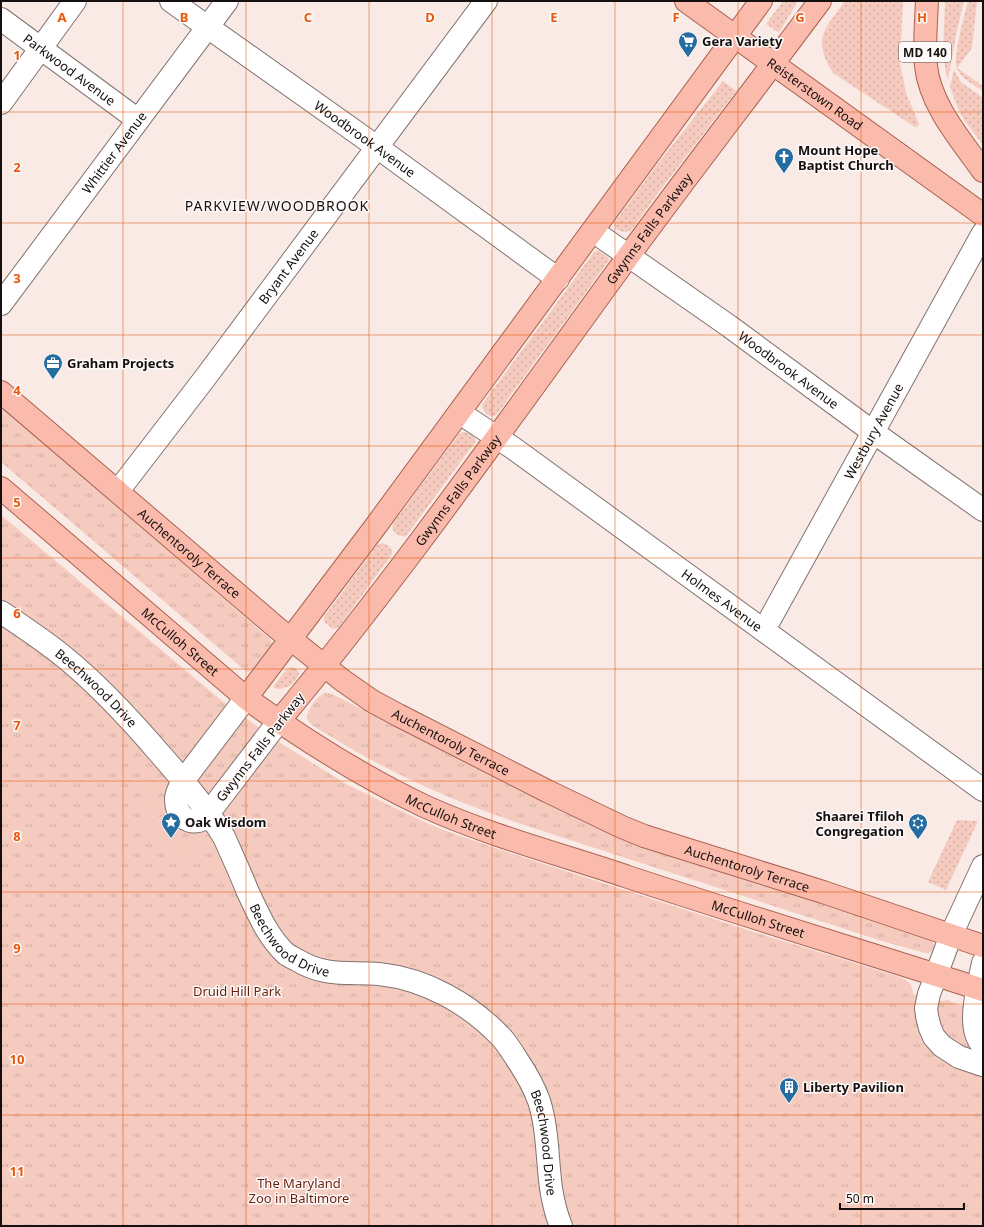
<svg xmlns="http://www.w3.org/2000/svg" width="984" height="1227" font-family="'Noto Sans',sans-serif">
<defs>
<pattern id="grass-dots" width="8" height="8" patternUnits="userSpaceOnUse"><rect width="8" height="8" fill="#f5cabf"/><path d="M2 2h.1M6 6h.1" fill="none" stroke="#d1aca3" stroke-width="1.8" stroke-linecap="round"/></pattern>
<pattern id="park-tufts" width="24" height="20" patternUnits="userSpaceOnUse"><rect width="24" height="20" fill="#f5cabf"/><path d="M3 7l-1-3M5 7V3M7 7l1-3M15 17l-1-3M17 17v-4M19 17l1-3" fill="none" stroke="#d1aca3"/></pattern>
</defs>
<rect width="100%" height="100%" fill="#f9eae6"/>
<path fill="url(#grass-dots)" d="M783 1H798L779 33 766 24Z
M845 1H903L900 64 906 93 919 124 917 126 915 127 833 73C812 39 824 30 845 1Z
M945 1H964L957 30 948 80C940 55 945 27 945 1Z
M968 1H977L972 48 957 68 983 86V91C974 85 962 79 957 69 952 59 965 13 968 1Z
M954 70 961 82 983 98V145L964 120 957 106 950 87Z
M723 81 736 91 655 197 633 228C627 235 619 232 614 226L615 222 656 166Z
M598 250 608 257 609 260 607 263 497 414C490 420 483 412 482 405L483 403 543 322 594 252Z
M463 432C468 432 474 435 476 440L473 445 406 536C399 538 390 531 393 524L459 434Z
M383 543C388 545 393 548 392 554L338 628 333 629 324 622V617L377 545Z
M291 667 296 668 299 673C297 684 285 691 274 688V685L288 668Z
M957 820 978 821 946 890 928 882Z"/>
<path fill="url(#park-tufts)" d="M1 406 270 639 272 643 271 647 255 669 248 672 242 668 1 462Z
M1 515 222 701 282 744 348 785 393 807 438 828 492 847 751 931 900 977C909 981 912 984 913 994L942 1001 948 1000 959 1005 983 1012V1226H1Z
M325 692 334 695 617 837 882 922 933 941 934 945V949L929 953H925L882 941 527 826C477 809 428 790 381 765 357 753 335 739 312 725L307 719C307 709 317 697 325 692Z"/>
<path fill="#f5cabf" d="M144 770C153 773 164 781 159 792 154 795 147 796 142 793L140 773 141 771Z
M154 801C161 804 163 807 165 813L157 816C165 830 175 839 190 843L193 836C206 838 212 847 202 857 167 869 119 804 154 801Z
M216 844 231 874C215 875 211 857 216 844Z"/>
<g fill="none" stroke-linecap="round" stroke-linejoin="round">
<defs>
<g id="minor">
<path id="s1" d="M171 1 377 147 558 279"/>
<path id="s2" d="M1 19 138 120"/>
<path d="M1 103 75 1"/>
<path id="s3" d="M593 231 729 326 873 432 983 510"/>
<path id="s4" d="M1 304 227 1"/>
<path id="s5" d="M460 413 513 448 983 790"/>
<path id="s6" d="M118 491 205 378 486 1"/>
<path id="s7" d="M1 612C22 626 43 640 63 656 99 685 131 720 161 755 184 781 206 807 224 837 232 855 240 872 247 890 258 913 267 936 286 954 289 956 293 958 297 960 325 977 347 972 379 974 426 979 470 1004 502 1038 508 1045 513 1053 518 1061 526 1073 534 1087 539 1101 548 1129 547 1159 551 1188 553 1201 556 1214 561 1226"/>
<path id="s8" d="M764 630 983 233"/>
<path d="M246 698 183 781C180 787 176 792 176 799 176 816 189 826 204 819L279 721"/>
<path d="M983 866 951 935 929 994 926 1008 927 1016 930 1028 934 1037 942 1046 959 1057 983 1065"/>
<path d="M983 963C979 982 970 1015 976 1033 977 1038 980 1042 983 1047"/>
</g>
<g id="major">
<path id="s9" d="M686 1 983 215"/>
<path d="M927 1C926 23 924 45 926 66 930 105 961 140 983 171"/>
<path id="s10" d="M1 392 277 628 342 680 372 701 398 715 547 791 622 827 644 836 823 892 983 946"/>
<path id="s11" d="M1 488 246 698C303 739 361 776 424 806 490 836 560 854 628 877 746 916 865 952 983 990"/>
<path d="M246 698 375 527 761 1"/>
<path id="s12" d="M279 721C402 573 513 414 627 258 690 172 756 87 820 1"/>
</g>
</defs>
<use href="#minor" stroke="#807370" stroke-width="24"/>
<use href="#major" stroke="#a96251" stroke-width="24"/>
<use href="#minor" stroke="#fff" stroke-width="22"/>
<use href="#major" stroke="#fbbbac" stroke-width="22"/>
</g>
<path fill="none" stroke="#e8590c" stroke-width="1" stroke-opacity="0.55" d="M123 1V1226M246 1V1226M369 1V1226M492 1V1226M615 1V1226M738 1V1226M861 1V1226M1 112H983M1 223H983M1 335H983M1 446H983M1 558H983M1 669H983M1 781H983M1 892H983M1 1004H983M1 1115H983"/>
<defs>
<symbol id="supermarket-pin" viewBox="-11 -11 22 30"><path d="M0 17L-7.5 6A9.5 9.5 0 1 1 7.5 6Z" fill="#256ca0" stroke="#fdfaf9"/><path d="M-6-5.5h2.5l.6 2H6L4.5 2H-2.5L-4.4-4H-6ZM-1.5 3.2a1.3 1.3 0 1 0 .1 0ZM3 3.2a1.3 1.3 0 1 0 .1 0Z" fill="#fff"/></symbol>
<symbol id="church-pin" viewBox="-11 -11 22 30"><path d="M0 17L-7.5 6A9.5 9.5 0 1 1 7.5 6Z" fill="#256ca0" stroke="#fdfaf9"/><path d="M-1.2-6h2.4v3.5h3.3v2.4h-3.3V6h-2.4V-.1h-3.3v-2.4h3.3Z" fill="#fff"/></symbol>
<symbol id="office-pin" viewBox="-11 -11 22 30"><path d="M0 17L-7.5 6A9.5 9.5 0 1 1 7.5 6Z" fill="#256ca0" stroke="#fdfaf9"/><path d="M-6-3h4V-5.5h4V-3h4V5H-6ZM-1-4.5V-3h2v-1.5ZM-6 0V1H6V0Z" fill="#fff"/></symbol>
<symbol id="sight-pin" viewBox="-11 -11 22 30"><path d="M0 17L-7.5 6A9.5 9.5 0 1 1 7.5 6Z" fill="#256ca0" stroke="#fdfaf9"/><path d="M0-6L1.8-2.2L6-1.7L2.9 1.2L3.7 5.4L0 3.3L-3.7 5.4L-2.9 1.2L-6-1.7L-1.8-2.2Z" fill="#fff"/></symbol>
<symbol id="synagogue-pin" viewBox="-11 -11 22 30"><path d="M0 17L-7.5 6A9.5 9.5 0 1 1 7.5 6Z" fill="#256ca0" stroke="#fdfaf9"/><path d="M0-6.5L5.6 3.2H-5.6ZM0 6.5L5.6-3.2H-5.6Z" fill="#fff"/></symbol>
<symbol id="building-pin" viewBox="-11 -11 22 30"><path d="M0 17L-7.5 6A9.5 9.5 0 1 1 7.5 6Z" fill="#256ca0" stroke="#fdfaf9"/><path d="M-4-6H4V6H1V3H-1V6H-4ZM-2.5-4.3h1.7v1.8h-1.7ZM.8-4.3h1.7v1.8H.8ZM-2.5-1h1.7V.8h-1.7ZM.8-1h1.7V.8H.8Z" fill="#fff"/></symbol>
</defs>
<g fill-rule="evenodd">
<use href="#supermarket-pin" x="677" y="30" width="22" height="30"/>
<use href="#church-pin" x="773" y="146" width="22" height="30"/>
<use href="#office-pin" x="42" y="352" width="22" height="30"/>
<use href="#sight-pin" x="160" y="811" width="22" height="30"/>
<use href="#synagogue-pin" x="907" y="812" width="22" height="30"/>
<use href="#building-pin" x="778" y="1076" width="22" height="30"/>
</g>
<g text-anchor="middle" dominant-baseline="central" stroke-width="3" stroke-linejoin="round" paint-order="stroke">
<rect fill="#fdfaf9" stroke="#5b5655" stroke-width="1" x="899" y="42" width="52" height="20" rx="3"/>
<g font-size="12" font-weight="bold" fill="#15100f">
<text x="925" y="52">MD 140</text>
</g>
<g font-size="13" font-weight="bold" fill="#15100f" stroke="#fdfaf9" text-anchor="start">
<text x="702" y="41">Gera Variety</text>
<text x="798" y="150">Mount Hope<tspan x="798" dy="15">Baptist Church</tspan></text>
<text x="67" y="363">Graham Projects</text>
<text x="904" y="816" text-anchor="end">Shaarei Tfiloh<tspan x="904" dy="15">Congregation</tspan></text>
<text x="185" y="822">Oak Wisdom</text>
<text x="803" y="1087">Liberty Pavilion</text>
</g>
<g font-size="13" fill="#15100f" stroke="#fdfaf9">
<text stroke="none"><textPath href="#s2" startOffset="85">Parkwood Avenue</textPath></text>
<text stroke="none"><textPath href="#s9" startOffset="159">Reisterstown Road</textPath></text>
<text stroke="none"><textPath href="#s1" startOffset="238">Woodbrook Avenue</textPath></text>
<text stroke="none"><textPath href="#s4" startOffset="189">Whittier Avenue</textPath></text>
<text stroke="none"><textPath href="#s12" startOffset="616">Gwynns Falls Parkway</textPath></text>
<text stroke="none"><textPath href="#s6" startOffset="282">Bryant Avenue</textPath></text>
<text stroke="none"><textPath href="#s3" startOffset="240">Woodbrook Avenue</textPath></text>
<text stroke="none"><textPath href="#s8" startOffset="227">Westbury Avenue</textPath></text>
<text stroke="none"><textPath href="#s12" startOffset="292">Gwynns Falls Parkway</textPath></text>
<text stroke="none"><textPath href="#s10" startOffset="248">Auchentoroly Terrace</textPath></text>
<text stroke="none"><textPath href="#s5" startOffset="322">Holmes Avenue</textPath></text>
<text stroke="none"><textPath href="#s11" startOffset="236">McCulloh Street</textPath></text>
<text stroke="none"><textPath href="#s7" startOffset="122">Beechwood Drive</textPath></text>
<text stroke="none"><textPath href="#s10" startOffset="572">Auchentoroly Terrace</textPath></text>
<text transform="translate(260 747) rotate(-52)">Gwynns Falls Parkway</text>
<text stroke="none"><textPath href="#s11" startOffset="560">McCulloh Street</textPath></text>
<text stroke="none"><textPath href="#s10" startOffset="895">Auchentoroly Terrace</textPath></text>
<text stroke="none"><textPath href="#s11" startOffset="884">McCulloh Street</textPath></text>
<text stroke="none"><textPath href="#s7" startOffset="446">Beechwood Drive</textPath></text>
<text stroke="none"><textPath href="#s7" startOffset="806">Beechwood Drive</textPath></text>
</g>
<g font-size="13" fill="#6b1e0c" stroke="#fdfaf9">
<text x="237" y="991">Druid Hill Park</text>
<text x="299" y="1183">The Maryland<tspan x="299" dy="15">Zoo in Baltimore</tspan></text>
</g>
<g font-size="14" letter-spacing="1" fill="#15100f" stroke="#fdfaf9">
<text x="277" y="205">PARKVIEW/WOODBROOK</text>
</g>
</g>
<g font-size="13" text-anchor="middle" font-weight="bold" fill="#e8590c" stroke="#fdfaf9" stroke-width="3" stroke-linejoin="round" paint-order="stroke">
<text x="62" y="22">A</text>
<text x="184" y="22">B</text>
<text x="308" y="22">C</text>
<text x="430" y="22">D</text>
<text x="554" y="22">E</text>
<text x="676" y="22">F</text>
<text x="800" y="22">G</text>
<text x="922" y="22">H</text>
<text x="17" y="60">1</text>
<text x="17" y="172">2</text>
<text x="17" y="283">3</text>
<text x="17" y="395">4</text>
<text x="17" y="507">5</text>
<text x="17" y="618">6</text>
<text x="17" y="730">7</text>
<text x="17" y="841">8</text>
<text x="17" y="953">9</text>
<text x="17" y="1064">10</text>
<text x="17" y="1176">11</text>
</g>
<rect width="984" height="1227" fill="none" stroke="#15100f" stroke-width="4"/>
<path d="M840 1203v6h124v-6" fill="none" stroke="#15100f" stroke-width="2"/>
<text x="846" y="1203" font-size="12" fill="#15100f" stroke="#fdfaf9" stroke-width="3" paint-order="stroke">50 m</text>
</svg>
